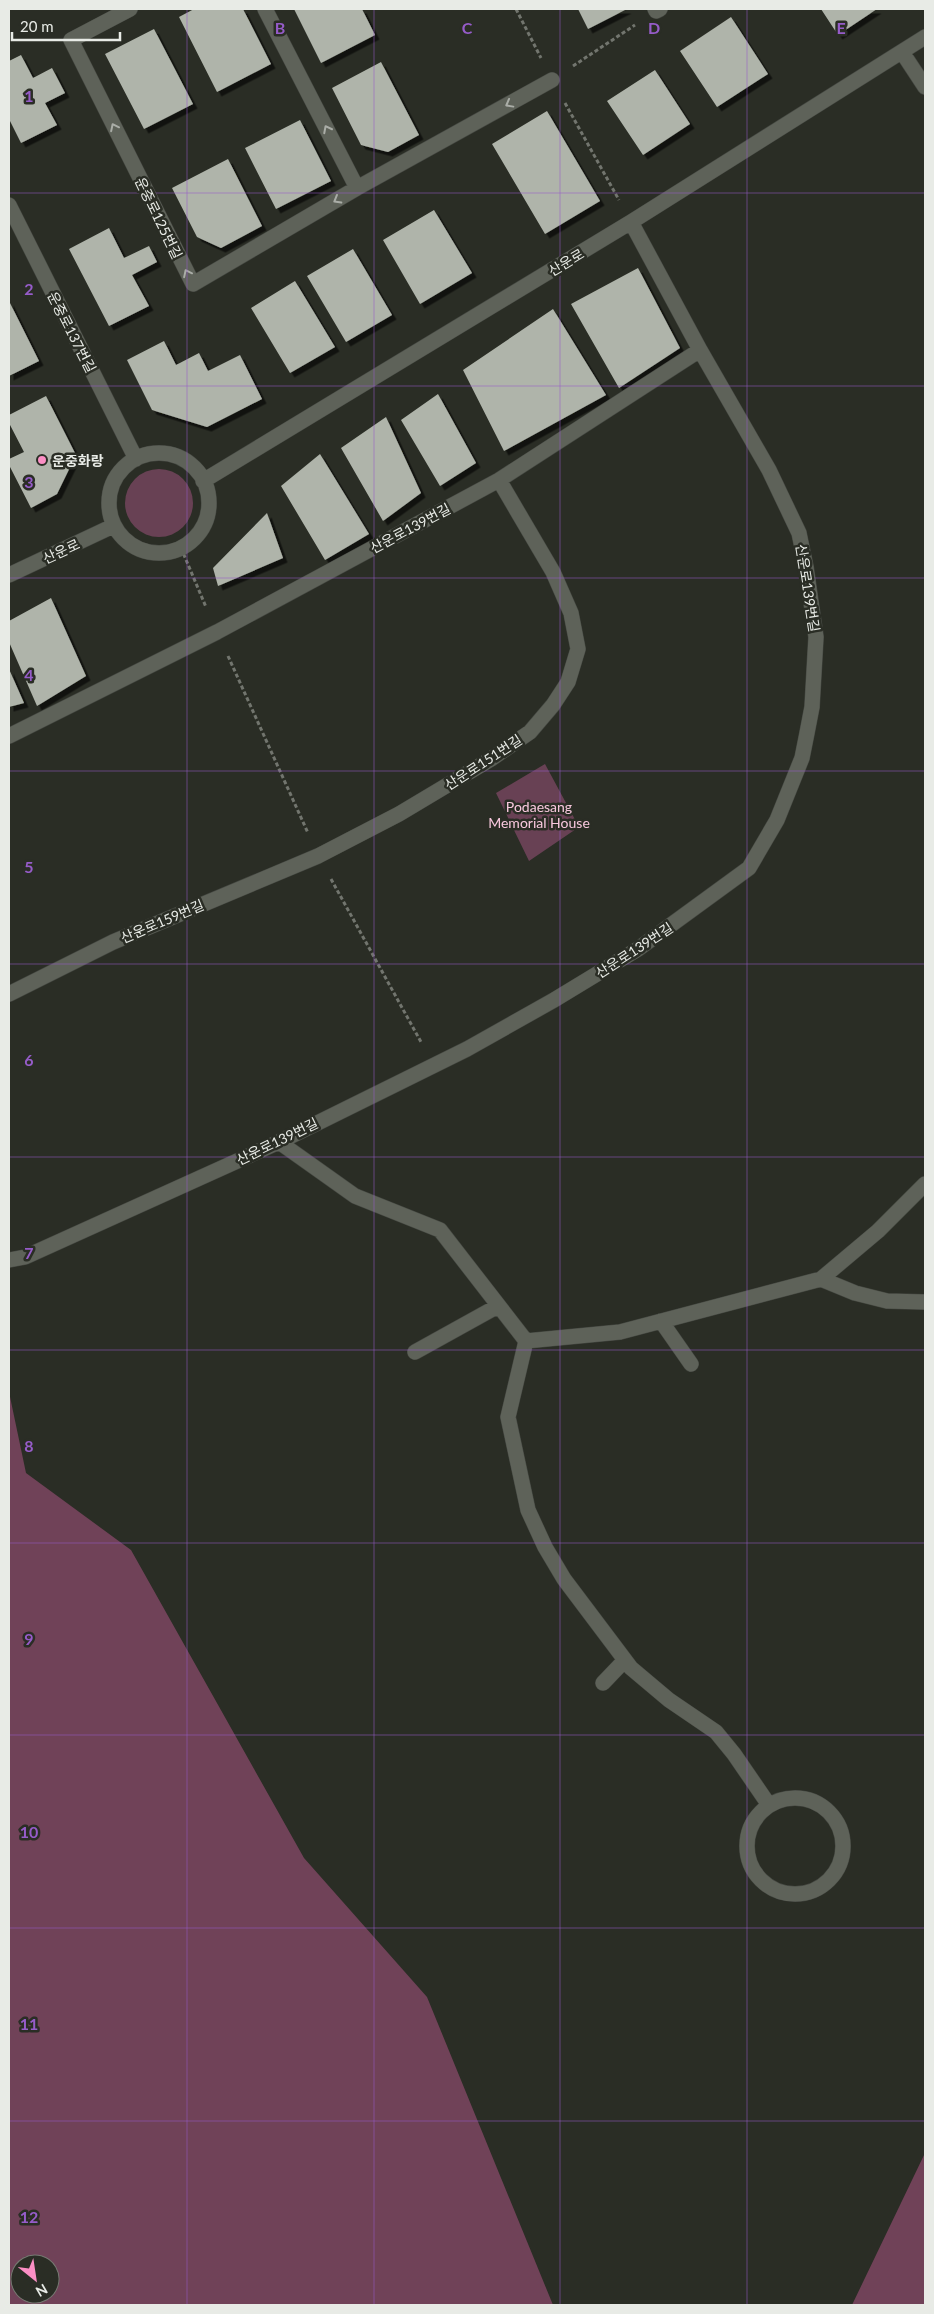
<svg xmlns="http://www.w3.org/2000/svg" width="934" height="2314" font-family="Lato,'Noto Sans KR',sans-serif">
<defs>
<filter id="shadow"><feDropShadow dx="4.5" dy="4.5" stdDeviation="0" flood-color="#0009"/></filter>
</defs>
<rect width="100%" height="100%" fill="#2a2d25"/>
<path fill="#684154" d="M125 503a34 34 0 1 1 68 0a34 34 0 1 1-68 0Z
M545 764 579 827 529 861 496 793Z"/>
<path fill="#704258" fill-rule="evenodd" d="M9 1392 26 1473 131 1550 304 1858 427 1997 553 2305H9ZM20 2264H50V2294H20Z
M925 2153V2305H852Z"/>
<path fill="#afb4aa" filter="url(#shadow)" d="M194 9H243L271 64 217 92 179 17Z
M294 9H362L375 35 321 63Z
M578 9H627L588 29Z
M821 9H877L838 35Z
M731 17 768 74 717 107 680 51Z
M154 29 193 104 144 129 105 54Z
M21 55 33 78 52 68 65 93 45 103 57 125 21 143 9 119V61Z
M381 62 419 135 388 152 361 145 332 88Z
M655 70 690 124 643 155 607 101Z
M547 111 600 201 545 234 492 144Z
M300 120 331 181 276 209 245 148Z
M228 159 262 226 221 248 197 237 172 188Z
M434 210 472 273 420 304 383 240Z
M109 228 124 258 149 246 157 262 132 275 149 306 109 326 69 249Z
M353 249 392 315 346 342 307 276Z
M638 268 680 348 619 388 571 304Z
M295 281 335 347 290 373 251 308Z
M9 301 39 361 9 376Z
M553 309 606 395 504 451 463 370Z
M164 341 176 365 199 353 208 371 240 355 262 399 207 427 152 410 127 360Z
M438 394 476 463 440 486 401 420Z
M46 396 76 455 57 494 31 508 9 465V459L24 452 9 423V415Z
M386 417 421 493 383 521 341 448Z
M320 454 369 534 325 560 281 486Z
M267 513 283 558 218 586 213 568Z
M51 598 86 676 37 706 9 642V621Z
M9 669 24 703 9 707Z"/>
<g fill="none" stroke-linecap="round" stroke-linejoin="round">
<defs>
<path id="minor" d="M130 9 71 40 193 284 357 188 552 80
M265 9 357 188
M655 9 656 11 660 9
M902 52 925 87
M9 205 136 459
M109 503a50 50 0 1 1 100 0a50 50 0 1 1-100 0Z
M203 481 631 222 925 37
M9 575 113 526
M9 736 217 632 499 480 700 350
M9 994 113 942 318 856 399 814 491 759 530 732 553 705 568 682 578 649 571 613 553 572 499 480
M279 1142 355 1196 440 1230 526 1341 508 1417 528 1510 545 1547 564 1579 631 1668 669 1700 716 1732 734 1754 769 1805
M9 1260 25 1257 279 1142 467 1049 554 1000 638 949 749 868 777 820 802 758 807 733 812 707 816 637 806 567 799 533 769 470 700 350 631 222
M821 1279 878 1231 925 1184
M661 1321 691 1364
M526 1341 620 1332 821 1279 855 1293 887 1301 925 1302
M415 1352 498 1306
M603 1683 625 1660
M747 1846a48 48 0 1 1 96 0a48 48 0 1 1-96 0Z"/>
</defs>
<use href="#minor" stroke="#454842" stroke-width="16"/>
<path stroke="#72756e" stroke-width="3" stroke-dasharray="4 2.5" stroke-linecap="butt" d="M516 9 541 58
M573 66 635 25
M565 103 619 200
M181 548 206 607
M228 656 308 833
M331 879 421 1042"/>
<use href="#minor" stroke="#5e6259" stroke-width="15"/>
</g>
<defs><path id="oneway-chevron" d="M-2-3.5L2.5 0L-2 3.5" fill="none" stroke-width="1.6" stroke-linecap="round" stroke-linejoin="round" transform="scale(1.25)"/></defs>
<g stroke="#aaada7">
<use href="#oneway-chevron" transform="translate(509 104) rotate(151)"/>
<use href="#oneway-chevron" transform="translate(114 127) rotate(-116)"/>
<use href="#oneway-chevron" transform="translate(327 129) rotate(-117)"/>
<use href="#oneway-chevron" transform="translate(337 200) rotate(150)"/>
<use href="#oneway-chevron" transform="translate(187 273) rotate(-116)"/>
</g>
<path fill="none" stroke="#965cc9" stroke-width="1" stroke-opacity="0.55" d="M187 9V2305M374 9V2305M560 9V2305M747 9V2305M9 193H925M9 386H925M9 578H925M9 771H925M9 964H925M9 1157H925M9 1350H925M9 1543H925M9 1735H925M9 1928H925M9 2121H925"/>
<circle fill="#fb8fc5" stroke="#2a2d25" stroke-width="2" cx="42" cy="460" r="5"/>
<g text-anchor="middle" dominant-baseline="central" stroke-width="5" stroke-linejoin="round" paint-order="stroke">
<g font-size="14" fill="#e8ebe6" stroke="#2a2d25">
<text transform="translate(159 218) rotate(64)">운중로125번길</text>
<text transform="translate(566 262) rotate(-31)">산운로</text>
<text transform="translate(72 332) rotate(63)">운중로137번길</text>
<text transform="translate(410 528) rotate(-28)">산운로139번길</text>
<text transform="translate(61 551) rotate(-25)">산운로</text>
<text transform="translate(808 588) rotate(81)">산운로139번길</text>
<text transform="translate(483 762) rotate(-33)">산운로151번길</text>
<text transform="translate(162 921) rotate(-23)">산운로159번길</text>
<text transform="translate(634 950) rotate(-33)">산운로139번길</text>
<text transform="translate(277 1141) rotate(-26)">산운로139번길</text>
</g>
<g font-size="14" font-weight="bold" fill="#e8ebe6" stroke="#2a2d25" text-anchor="start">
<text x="52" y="460">운중화랑</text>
</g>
<g font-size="14" fill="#f8c8de" stroke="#2a2d25">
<text x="539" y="806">Podaesang<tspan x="539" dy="16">Memorial House</tspan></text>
</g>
</g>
<g font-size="16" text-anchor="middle" font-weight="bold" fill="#965cc9" stroke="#2a2d25" stroke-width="5" stroke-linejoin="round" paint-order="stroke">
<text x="280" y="34">B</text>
<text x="467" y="34">C</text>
<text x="654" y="34">D</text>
<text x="841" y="34">E</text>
<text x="29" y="102">1</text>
<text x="29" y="295">2</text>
<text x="29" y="488">3</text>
<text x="29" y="681">4</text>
<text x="29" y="873">5</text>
<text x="29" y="1066">6</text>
<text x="29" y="1259">7</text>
<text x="29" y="1452">8</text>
<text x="29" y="1645">9</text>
<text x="29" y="1838">10</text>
<text x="29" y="2030">11</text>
<text x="29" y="2223">12</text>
</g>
<rect width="934" height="2314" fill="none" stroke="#e8ebe6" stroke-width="20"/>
<g transform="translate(35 2279) rotate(150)"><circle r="24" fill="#2a2d25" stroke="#767972"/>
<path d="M0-4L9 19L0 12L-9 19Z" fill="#fb8fc5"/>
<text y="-8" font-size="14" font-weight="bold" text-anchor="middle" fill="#e8ebe6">N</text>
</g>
<path d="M12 32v8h108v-8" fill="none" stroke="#e8ebe6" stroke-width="2.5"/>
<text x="20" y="32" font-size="15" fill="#e8ebe6" stroke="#2a2d25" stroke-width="4" paint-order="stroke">20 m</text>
</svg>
